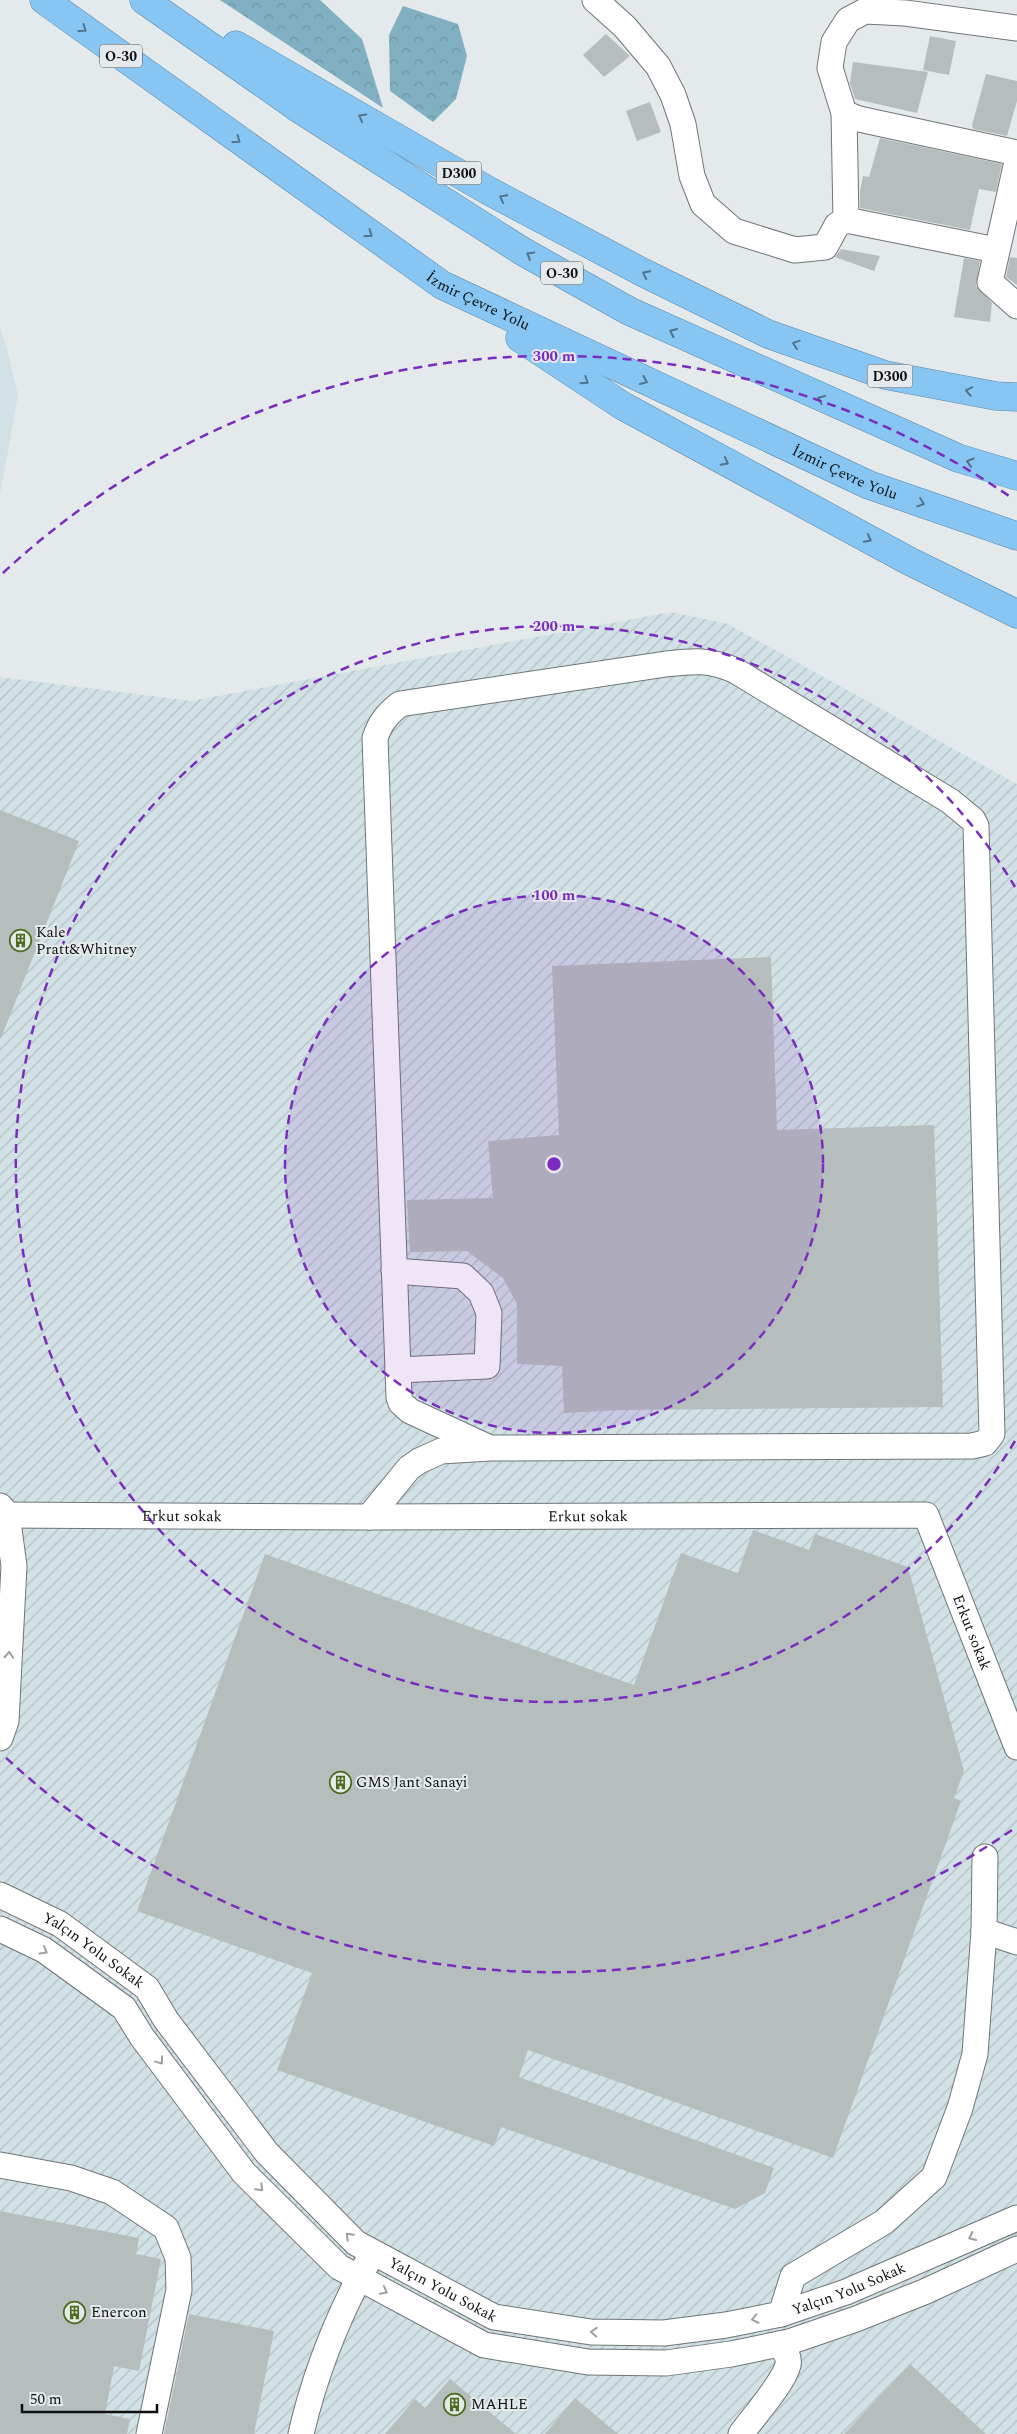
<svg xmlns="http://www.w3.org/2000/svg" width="1017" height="2434" font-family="Spectral,serif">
<defs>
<pattern id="industrial-furrows" width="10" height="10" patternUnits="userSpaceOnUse" patternTransform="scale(1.25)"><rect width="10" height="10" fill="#d2e1e6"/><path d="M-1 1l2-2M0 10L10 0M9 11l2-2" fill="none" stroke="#b3c0c4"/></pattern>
<pattern id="forest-crowns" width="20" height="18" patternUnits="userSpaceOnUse" patternTransform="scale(1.25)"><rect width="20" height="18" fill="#80b0c1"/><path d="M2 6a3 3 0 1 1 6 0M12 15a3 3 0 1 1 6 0" fill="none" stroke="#6d96a5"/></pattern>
</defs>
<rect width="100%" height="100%" fill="#e4eaec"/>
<path fill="#d2e1e6" d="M0 328 7 348 18 396 0 495Z"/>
<path fill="url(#industrial-furrows)" d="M671 612 728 624 1017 784V2434H0V677L191 701Z"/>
<path fill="url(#forest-crowns)" d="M220 0H320L362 39 383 108Z
M403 6 458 24 467 56 456 99 433 122 390 91 389 35Z"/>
<path fill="#b6bdbd" d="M606 34 630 56 604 77 583 55Z
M930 36 956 41 949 75 923 70Z
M853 62 928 72 917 113 855 99 850 83Z
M986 74 1017 81V101L1007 136 973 129 972 125Z
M650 102 661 132 637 141 626 111Z
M880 138 1002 164 996 192 979 189 970 230 860 208V191L863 176 869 177Z
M841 249 880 256 874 271 835 257Z
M1010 257 1017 258V285L1006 277Z
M964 258 980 261 976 286 992 303 990 322 954 317Z
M0 810 79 841 1 1038H0Z
M771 957 777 1130 934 1125 943 1407 621 1410 564 1413 562 1366 517 1364V1304L503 1278 467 1251 410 1252 407 1200 493 1198 488 1141 559 1135 552 966Z
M753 1530 809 1550 815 1534 908 1567 964 1771 954 1798 961 1801 833 2158 528 2050 519 2077 774 2168 765 2193 735 2209 501 2127 494 2146 277 2070 312 1973 137 1911 265 1554 634 1685 681 1553 738 1573Z
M0 2211 139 2238 136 2254 161 2259 139 2371 114 2366 105 2414 130 2419 127 2434H0Z
M189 2314 274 2331 254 2434H164Z
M910 2364 986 2434H844Z
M450 2379 516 2434H385L415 2399 425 2408Z
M575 2398 618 2434H545Z"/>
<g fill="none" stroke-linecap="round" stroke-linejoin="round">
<defs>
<g id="minor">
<path d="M595 0 625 27 658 66 673 95 683 124 692 176 703 204 734 231 795 250 825 247 837 225 846 220 996 250"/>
<path d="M844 113 859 119 1017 153"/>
<path d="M1017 162 990 282 1017 306"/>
<path d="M846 220 844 113 830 68 834 42 848 20 865 11 905 13 1017 28"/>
<path d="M394 1271 463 1276 481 1293 489 1313 487 1366 398 1370"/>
<path d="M0 1506 7 1514 14 1566 6 1721 0 1738"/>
<path id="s1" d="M0 1515 369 1517 926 1515 1017 1747"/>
<path d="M369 1517 409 1468 419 1461 441 1451 490 1448 972 1446 985 1443 992 1434 976 826 973 820 950 801 736 671C710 659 693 661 666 664L400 704C387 714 380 723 375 738L399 1397 401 1403 410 1411 490 1448"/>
<path id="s2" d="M0 1895 60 1924 147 1988 166 2020 267 2153 356 2243 494 2317 591 2332 664 2333 726 2325 781 2314 846 2292 1017 2218"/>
<path d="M0 1929 44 1950 124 2008 142 2037 244 2173 339 2267 484 2345 588 2362 666 2363 731 2354 789 2342 856 2319 924 2292 1017 2249"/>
<path d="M984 1931 1017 1942"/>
<path d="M0 2165 71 2178 112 2192 166 2228 178 2258 179 2290 149 2434"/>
<path d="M781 2314 793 2276 884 2222 934 2177 960 2108 975 2054 984 1931 985 1857"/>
<path d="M301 2434C315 2373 337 2318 367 2263"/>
<path d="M741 2434C753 2417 783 2384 788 2365 790 2356 784 2350 779 2344"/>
</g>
<g id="highway">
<path id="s3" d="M44 0 442 285 869 485 1017 536"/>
<path d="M144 0 301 110 522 251 629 311 958 458 1017 476"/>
<path d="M236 45 489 191 642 272 768 334 885 375 996 396 1017 397"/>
<path d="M520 338 623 406 909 561 1017 614"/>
</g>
</defs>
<use href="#minor" stroke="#6f7577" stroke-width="27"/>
<use href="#highway" stroke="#5c86a4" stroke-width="29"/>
<use href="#minor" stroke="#fff" stroke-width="25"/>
<use href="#highway" stroke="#87c6f3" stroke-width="28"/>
</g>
<defs><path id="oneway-chevron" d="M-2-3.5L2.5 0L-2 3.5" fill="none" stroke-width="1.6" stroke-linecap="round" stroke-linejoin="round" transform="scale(1.25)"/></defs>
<g stroke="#50748d">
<use href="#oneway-chevron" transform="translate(83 29) rotate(36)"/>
<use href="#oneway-chevron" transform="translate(362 117) rotate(-150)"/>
<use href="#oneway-chevron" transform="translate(237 140) rotate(36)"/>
<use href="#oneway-chevron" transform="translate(503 198) rotate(-152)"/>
<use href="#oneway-chevron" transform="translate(369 234) rotate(35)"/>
<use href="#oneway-chevron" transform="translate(530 255) rotate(-150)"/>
<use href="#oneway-chevron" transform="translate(646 274) rotate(-153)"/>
<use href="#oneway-chevron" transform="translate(673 332) rotate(-155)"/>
<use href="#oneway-chevron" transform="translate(796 344) rotate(-161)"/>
<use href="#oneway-chevron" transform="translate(585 381) rotate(34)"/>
<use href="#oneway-chevron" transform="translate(644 381) rotate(25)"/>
<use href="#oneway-chevron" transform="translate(969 391) rotate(-169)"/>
<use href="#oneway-chevron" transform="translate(821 399) rotate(-156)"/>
<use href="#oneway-chevron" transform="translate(725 462) rotate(28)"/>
<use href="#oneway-chevron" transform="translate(970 462) rotate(-163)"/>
<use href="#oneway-chevron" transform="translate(921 503) rotate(19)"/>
<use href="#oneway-chevron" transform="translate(868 539) rotate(28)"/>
</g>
<g stroke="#9e9f9f">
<use href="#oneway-chevron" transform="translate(9 1655) rotate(-87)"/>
<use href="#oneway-chevron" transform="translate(44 1951) rotate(30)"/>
<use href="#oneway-chevron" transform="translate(160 2061) rotate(53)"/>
<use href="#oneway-chevron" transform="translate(260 2188) rotate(45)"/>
<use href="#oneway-chevron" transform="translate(349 2236) rotate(-135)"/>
<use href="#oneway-chevron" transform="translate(972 2237) rotate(155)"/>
<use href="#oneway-chevron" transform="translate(384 2291) rotate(28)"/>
<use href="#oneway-chevron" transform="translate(755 2319) rotate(168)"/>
<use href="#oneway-chevron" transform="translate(594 2332) rotate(-176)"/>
</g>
<circle cx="554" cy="1164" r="269" fill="#7b2cbf" fill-opacity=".12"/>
<g fill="none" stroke="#7b2cbf" stroke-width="2.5" stroke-dasharray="9 6">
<circle cx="554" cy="1164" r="269"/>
<path d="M1015 1441A538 538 0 1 1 1015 887"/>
<path d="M1012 1830A808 808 0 0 1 3 1755M3 573A808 808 0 0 1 1012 498"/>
</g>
<defs>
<symbol id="building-ring" viewBox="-11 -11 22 22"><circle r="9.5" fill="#e4eaec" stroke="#516b1e" stroke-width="1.5"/><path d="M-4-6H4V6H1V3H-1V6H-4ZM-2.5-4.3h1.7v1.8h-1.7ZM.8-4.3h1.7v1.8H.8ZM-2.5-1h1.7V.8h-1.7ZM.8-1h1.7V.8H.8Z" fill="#516b1e"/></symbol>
</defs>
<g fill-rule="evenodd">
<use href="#building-ring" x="8" y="928" width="25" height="25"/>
<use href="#building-ring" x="328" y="1770" width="25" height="25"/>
<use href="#building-ring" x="62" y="2300" width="25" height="25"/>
<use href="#building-ring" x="442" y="2392" width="25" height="25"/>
</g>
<g text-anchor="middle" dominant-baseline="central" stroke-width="4" stroke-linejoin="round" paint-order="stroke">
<g fill="#e4eaec" stroke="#4e5152" stroke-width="1">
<rect x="100" y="44.5" width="42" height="23" rx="4"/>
<rect x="436.5" y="161.5" width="45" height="23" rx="4"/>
<rect x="541" y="261.5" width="42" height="23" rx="4"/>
<rect x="867.5" y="364.5" width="45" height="23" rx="4"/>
</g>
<g font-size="14" font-weight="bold" fill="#0d0f10">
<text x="121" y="56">O-30</text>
<text x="459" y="173">D300</text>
<text x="562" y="273">O-30</text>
<text x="890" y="376">D300</text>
</g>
<g font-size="15" fill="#0d0f10" stroke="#e4eaec">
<text stroke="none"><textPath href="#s3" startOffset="529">İzmir Çevre Yolu</textPath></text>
<text stroke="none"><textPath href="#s3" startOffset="934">İzmir Çevre Yolu</textPath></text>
<text stroke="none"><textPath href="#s1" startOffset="182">Erkut sokak</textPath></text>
<text stroke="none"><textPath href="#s1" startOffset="588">Erkut sokak</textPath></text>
<text stroke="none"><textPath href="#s1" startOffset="1052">Erkut sokak</textPath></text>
<text stroke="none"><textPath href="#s2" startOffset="109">Yalçın Yolu Sokak</textPath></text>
<text stroke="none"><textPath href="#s2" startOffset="604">Yalçın Yolu Sokak</textPath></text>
<text stroke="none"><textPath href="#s2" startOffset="1024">Yalçın Yolu Sokak</textPath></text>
</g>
<g font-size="15" fill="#0d0f10" stroke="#e4eaec" text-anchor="start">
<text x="36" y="932">Kale<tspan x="36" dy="17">Pratt&amp;Whitney</tspan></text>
<text x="356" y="1782">GMS Jant Sanayi</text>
<text x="91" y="2312">Enercon</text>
<text x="471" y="2404">MAHLE</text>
</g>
</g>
<circle cx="554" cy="1164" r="8" fill="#7b2cbf" stroke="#e4eaec" stroke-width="2.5"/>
<g font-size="15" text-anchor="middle" font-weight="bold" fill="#7b2cbf" stroke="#e4eaec" stroke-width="4" stroke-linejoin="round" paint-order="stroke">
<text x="554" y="361">300 m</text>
<text x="554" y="631">200 m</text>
<text x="554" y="900">100 m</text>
</g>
<path d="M22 2404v8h135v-8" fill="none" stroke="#0d0f10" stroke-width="2.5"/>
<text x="30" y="2404" font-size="15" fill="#0d0f10" stroke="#e4eaec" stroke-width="4" paint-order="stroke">50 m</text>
</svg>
